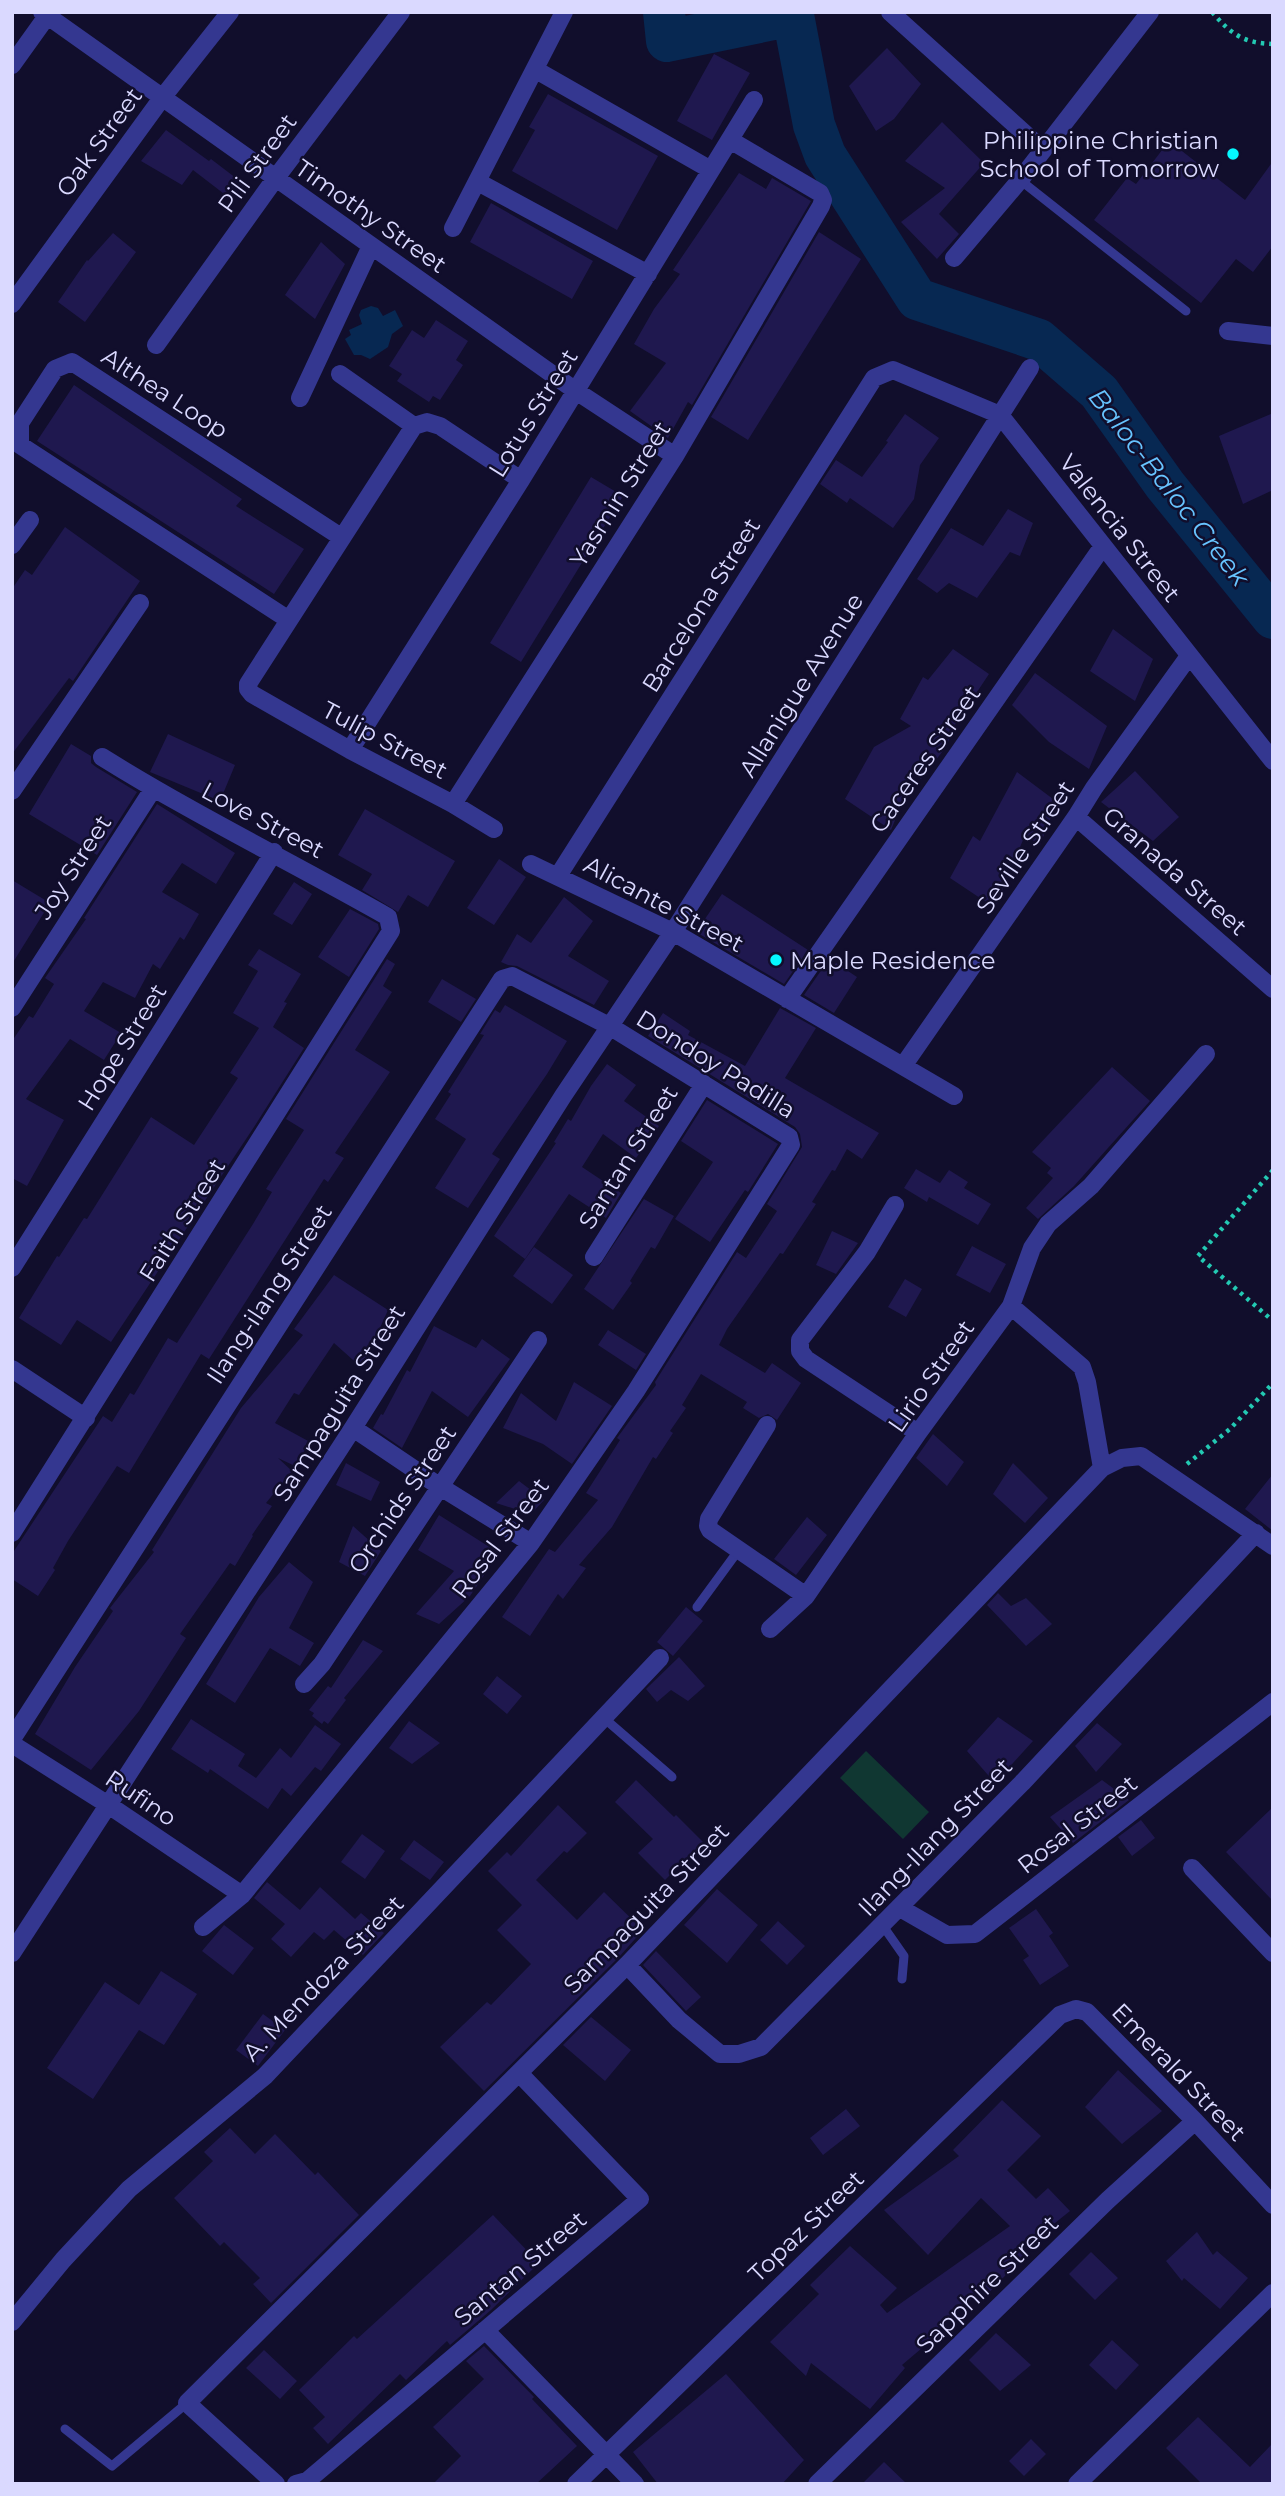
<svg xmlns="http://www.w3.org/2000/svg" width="1285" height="2496" font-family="Montserrat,sans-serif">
<rect width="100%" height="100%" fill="#110e2c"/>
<path fill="#103732" d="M866 1751 929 1812 903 1839 840 1778Z"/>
<path fill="#072852" d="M371 306 378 308 383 316 395 310 403 326 392 334 388 347 370 359 361 355H354L345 339 351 335 349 330 362 324 359 315 361 310Z"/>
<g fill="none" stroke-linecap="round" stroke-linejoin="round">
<path stroke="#072852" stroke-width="42" d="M664 12 667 41 793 15 814 125 825 155 917 299 1039 340 1099 392 1165 485 1273 618"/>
</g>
<path fill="#1f184f" d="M887 48 921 84 894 119 876 131 849 86Z
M714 54 750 73 712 140 677 121Z
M548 94 658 156 617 230 512 171 535 130 529 127Z
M942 122 984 163 939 214 959 234 937 259 901 222 945 188 905 161Z
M166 130 209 161 211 159 245 185 232 200 193 170 182 185 141 161Z
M1169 141 1245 200 1273 161V246L1253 272 1236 259 1201 303 1094 220 1127 178 1136 184Z
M739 173 766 189 772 178 811 201 692 405 688 402 668 438 630 411 666 363 634 344 654 309 680 274 673 270Z
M491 203 593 261 572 299 470 242Z
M819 232 861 259 748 440 711 417Z
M113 233 136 252 85 322 58 302 87 260 88 261Z
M321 242 345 264 315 319 285 295Z
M436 320 468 341 456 360 463 365 440 400 433 396 429 402 397 381 402 374 389 366 412 330 424 338Z
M74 385 242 499 236 506 304 549 274 594 37 441Z
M1273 413V490L1243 504 1219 436Z
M905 414 939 438 920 465 914 499 893 528 850 498 847 503 820 484 836 460 862 477 888 442 886 441Z
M591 477 623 496 521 662 490 643Z
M1008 509 1033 523 1020 556 1010 552 977 598 949 583 937 593 917 579 951 528 983 546Z
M65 527 140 581 73 681 69 678 12 754V589L25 570 32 575Z
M1113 629 1153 659 1135 701 1090 671Z
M953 649 989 674 969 704 965 701 946 747 921 779 914 774 891 830 845 799 874 747 911 726 900 719 923 677 928 680Z
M1035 673 1107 726 1089 769 1049 742 1012 705Z
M168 734 235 765 220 801 150 772Z
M71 744 91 756V763L96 767 137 792 97 855 29 814Z
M1135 771 1179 817 1153 841 1101 802Z
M1017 772 1057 802 1040 845 1025 835 995 908 950 878 973 836 980 841Z
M157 804 235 853 216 884 182 863 162 892 199 914 184 940 180 937 160 969 153 964 135 998 103 982 84 1011 121 1033 104 1060 70 1039 26 1099 64 1120 27 1186 12 1178V1041L29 1016 33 1018 54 984 45 978 86 919 84 918Z
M365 809 455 861 428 907 408 895 398 912 362 890 372 874 338 855Z
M499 859 526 877 494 925 467 908Z
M12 880 50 903 12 964Z
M294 882 312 894 292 925 273 914Z
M722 894 808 950 784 984 696 932Z
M564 897 593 921 568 956 609 981 594 1005 517 966 508 965 501 962 517 934 531 943Z
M350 909 378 924 379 929 349 977 318 957Z
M259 949 301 974 284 1002 287 1003 273 1027 304 1048 254 1127 111 1342 77 1320 61 1345 19 1318 57 1256 59 1257 84 1218 87 1219 151 1117 194 1145 238 1078 230 1073 259 1028 233 1013 258 971 248 965Z
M387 959 395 964 383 986 392 992 355 1050 390 1072 335 1153 344 1158 328 1182 324 1179 209 1359 201 1354 129 1473 117 1466 68 1541 53 1568 55 1570 38 1596 12 1579V1554L103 1416 112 1422 130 1393 134 1395 168 1338 177 1343 253 1224 272 1192 266 1189 304 1130 286 1119Z
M827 962 833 967 836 963 857 977 834 1013 804 995Z
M442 979 476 999 461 1022 428 1002Z
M505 1005 567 1041 547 1074 492 1154 500 1159 468 1208 435 1188 466 1139 435 1119 451 1094 448 1092 484 1035 480 1034 495 1010 500 1013Z
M780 1008 816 1028 785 1078 879 1133 862 1159 847 1149 835 1171 832 1170 812 1202 816 1204 783 1254 780 1253 727 1329 719 1345 765 1373 772 1363 801 1383 777 1420 768 1414 759 1418 743 1408 747 1402 701 1374 682 1405 686 1408 670 1431 673 1433 656 1459 653 1457 612 1527 579 1565 586 1568 563 1599 558 1594 530 1636 502 1617 549 1549 555 1552 598 1500 586 1493 620 1440 617 1438 656 1385 655 1382 737 1252 746 1258 777 1211 767 1204 802 1147 800 1134 795 1127 648 1036 663 1013 690 1031 688 1035 745 1066Z
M607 1064 636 1085 624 1101 659 1126 636 1158 603 1134 582 1167 621 1193 606 1218 569 1194 525 1259 494 1236 556 1143 554 1142 568 1119 571 1121 591 1086Z
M1112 1067 1150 1101 1074 1186 1038 1219 1026 1208 1053 1178 1047 1173 1051 1168 1032 1152Z
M707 1100 778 1144 748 1192 745 1190 710 1242 675 1219 713 1162 681 1141Z
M916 1169 940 1183 949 1170 968 1182 964 1188 991 1204 978 1225 929 1197 927 1202 904 1188Z
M644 1199 674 1216 655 1249 651 1247 630 1281 632 1283 613 1310 584 1289Z
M832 1231 858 1243 836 1274 816 1265Z
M972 1246 1006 1264 990 1293 956 1275Z
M534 1247 573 1275 552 1304 513 1276Z
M334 1275 388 1310 362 1368 334 1343 299 1395 294 1393 275 1423 310 1442 295 1466 278 1458 292 1471 266 1503 272 1506 252 1535 253 1536 235 1566 230 1563 180 1634 186 1638 139 1711 91 1770 35 1734 75 1667 113 1611 110 1608 154 1552 152 1550 241 1408 303 1335 294 1329Z
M905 1279 922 1289 906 1317 888 1307Z
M434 1326 476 1348 482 1339 510 1359 468 1417 432 1391 402 1448 373 1428 381 1414 383 1415 407 1370 410 1372Z
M608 1330 646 1354 636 1370 598 1345Z
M574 1382 612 1406 572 1464 543 1444 503 1428 521 1393 556 1421Z
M933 1434 964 1462 947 1486 916 1458Z
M346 1463 380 1482 371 1501 336 1485Z
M1013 1463 1048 1498 1025 1523 993 1494Z
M1273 1474V1531L1245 1509Z
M519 1481 544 1500 531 1514 496 1503Z
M439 1515 499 1553 470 1596 439 1624 416 1614 454 1571 418 1550Z
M807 1517 827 1535 796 1575 774 1559Z
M353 1526 381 1551 365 1576 339 1562Z
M289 1562 313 1582 289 1628 314 1643 300 1666 270 1648 235 1703 206 1684 259 1597Z
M998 1593 1011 1606 1026 1598 1052 1624 1026 1646 987 1605Z
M686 1607 703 1621 673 1656 657 1642Z
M363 1640 383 1651 344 1698 346 1700 328 1724 324 1721 322 1724 312 1716 314 1713 309 1710 328 1686 331 1688Z
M679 1657 705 1686 688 1701 671 1690 657 1702 646 1689Z
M497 1676 522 1696 507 1714 483 1694Z
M998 1717 1033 1741 995 1783 967 1751Z
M191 1719 245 1754 238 1766 256 1778 280 1748 291 1758 315 1725 341 1744 321 1771 315 1767 291 1796 282 1788 268 1809 210 1769 208 1773 171 1749Z
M409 1721 440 1743 412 1764 389 1748Z
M1097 1723 1122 1744 1096 1772 1075 1746Z
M636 1780 674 1817 676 1815 703 1842 665 1880 638 1853 653 1839 615 1802Z
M1102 1780 1129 1800 1073 1843 1050 1817Z
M558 1805 587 1833 567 1853 564 1851 536 1880 577 1920 604 1892 643 1930 619 1957 484 2091 440 2047 487 2002 491 2005 531 1964 497 1930 522 1905 488 1871 507 1852 511 1856Z
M1273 1807V1901L1226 1852Z
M1141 1820 1155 1838 1132 1856 1118 1837Z
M362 1834 385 1851 365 1879 341 1862Z
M414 1840 444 1862 430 1880 400 1859Z
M267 1882 300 1910 320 1887 355 1919 361 1913 384 1933 363 1955 334 1930 324 1940 314 1932 291 1957 271 1939 285 1924 254 1898Z
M717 1889 758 1925 727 1963 684 1925Z
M1036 1909 1053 1933 1049 1936 1069 1966 1040 1985 1023 1960 1029 1956 1009 1928Z
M778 1921 805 1946 787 1965 760 1940Z
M224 1925 254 1948 233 1975 202 1951Z
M656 1951 701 1997 686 2011 643 1965Z
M161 1971 197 1994 164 2045 139 2030 93 2099 47 2068 105 1982 139 2005Z
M263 2014 285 2030 258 2066 236 2050Z
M591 2017 631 2050 605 2081 563 2045Z
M1118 2070 1162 2111 1122 2144 1085 2107Z
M1002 2100 1041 2136 1007 2170 1036 2199 1048 2188 1070 2211 1020 2251 1024 2256 979 2303 975 2296 933 2335 935 2337 902 2365 905 2368 870 2409 811 2363 806 2376 770 2342 819 2294 810 2285 850 2246 897 2288 880 2305 887 2313 1010 2226 981 2198 928 2255 884 2210 959 2156 953 2150Z
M846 2109 860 2126 823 2155 810 2138Z
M230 2128 255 2154 275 2134 315 2175 318 2172 359 2215 271 2303 253 2284 260 2278 224 2242 220 2246 174 2198 213 2161 204 2152Z
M493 2215 539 2263 491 2310 450 2345 447 2341 406 2380 400 2374 328 2444 313 2428 325 2417 299 2390 354 2336 357 2339Z
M1197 2232 1213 2255 1217 2251 1248 2278 1220 2309 1184 2278 1182 2281 1166 2261Z
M1091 2252 1118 2278 1095 2300 1069 2274Z
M996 2333 1031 2365 1000 2391 969 2360Z
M1112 2340 1139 2365 1116 2390 1089 2365Z
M484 2346 534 2397 532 2399 577 2446 536 2484H433L461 2456 433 2427 484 2379 466 2361Z
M264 2350 297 2381 280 2399 246 2368Z
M726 2374 804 2460 782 2484H658L633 2452Z
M1198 2417 1250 2467 1273 2443V2484H1202L1166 2448Z
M1031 2439 1046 2454 1024 2476 1009 2461Z
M884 2462 907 2484H862Z"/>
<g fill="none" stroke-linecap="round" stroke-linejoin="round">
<path stroke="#23c9b3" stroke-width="4.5" stroke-dasharray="3.5 5" stroke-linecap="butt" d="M1212 12C1231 34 1243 43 1273 44
M1273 1170 1198 1256 1273 1321
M1187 1464 1230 1429 1273 1383"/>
<path stroke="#343790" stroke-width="9" d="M1020 180 1186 311
M697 1607 738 1551
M605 1719 672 1777
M883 1926 904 1956 902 1979
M65 2429 112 2466 187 2403"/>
<path stroke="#343790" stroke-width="18" d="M42 12 576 391 675 456
M890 12 1043 150
M12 65 50 12
M536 70 711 170
M478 182 648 274
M453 228 564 12
M954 258 1020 180 1150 12
M12 304 162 98 230 12
M1228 331 1273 336
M156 345 275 179 401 12
M340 374 414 426
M300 398 371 246
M12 545 30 520
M289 620 20 445V423L55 369 72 362 341 537
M350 750 521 480 754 100
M12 791 140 603
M453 804 675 456 821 206 823 200 820 193 730 140
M1076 817 1273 989
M494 829 453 804 350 750 252 694 248 689V684L414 426 427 422 440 426 521 480
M531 864 673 932 954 1096
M558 876 874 378 893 370 1000 415 1273 761
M787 999 1103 546
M12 1008 153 789
M903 1066 1076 817 1094 788 1189 656
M895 1205 867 1252 800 1340V1351L806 1359 918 1433
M594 1257 704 1084
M12 1268 274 852
M1011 1306 1032 1248 1048 1224 1091 1186 1206 1054
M12 1369 86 1418
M767 1425 709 1519 708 1526 710 1530 806 1596
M353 1428 439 1486 531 1543
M12 1533 391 931 388 917C293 863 195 815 102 757
M770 1629 806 1596 918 1433 1011 1306 1082 1367 1087 1382 1102 1468
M304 1684 322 1664 538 1340
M12 1739 502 979 512 976 611 1027 789 1137 791 1145 636 1391 531 1543 242 1895 203 1927
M12 1744 110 1806 242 1895
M1192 1868 1273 1953
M900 1908 947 1935 975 1934 1273 1702
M12 1953 353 1428 563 1096 673 932 1030 368
M627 1965 679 2020 720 2054H739L761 2047 1022 1783 1256 1533
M12 2322 63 2260 129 2189 265 2076 660 1658
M485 2330 635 2484
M276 2484 187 2403 627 1965 1102 1468 1122 1458 1141 1456 1273 1546
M296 2484 307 2481 640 2199 519 2073
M576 2484 1060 2015 1076 2009 1087 2012 1195 2121 1273 2205
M817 2484 1108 2200 1195 2121
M1077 2484 1273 2293"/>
</g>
<g fill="#05f8ff" stroke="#110e2c" stroke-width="2.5">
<circle cx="1233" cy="154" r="7"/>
<circle cx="776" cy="960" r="7"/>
</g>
<g text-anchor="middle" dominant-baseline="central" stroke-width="5" stroke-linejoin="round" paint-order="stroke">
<g font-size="24" fill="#dad9ff" stroke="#110e2c" text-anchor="end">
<text x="1219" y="140">Philippine Christian<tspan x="1219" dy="28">School of Tomorrow</tspan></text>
<text x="790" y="960" text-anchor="start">Maple Residence</text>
</g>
<g font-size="24" fill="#dad9ff" stroke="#110e2c">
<text transform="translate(99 142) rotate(-54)">Oak Street</text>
<text transform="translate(257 163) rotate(-54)">Pili Street</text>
<text transform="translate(371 216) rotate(35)">Timothy Street</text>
<text transform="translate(165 393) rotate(33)">Althea Loop</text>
<text transform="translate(533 413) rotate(-58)">Lotus Street</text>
<text transform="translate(620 494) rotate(-58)">Yasmin Street</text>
<text transform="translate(1120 528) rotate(52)">Valencia Street</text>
<text transform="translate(701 605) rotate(-58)">Barcelona Street</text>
<text transform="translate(801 685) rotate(-58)">Allanigue Avenue</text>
<text transform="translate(385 740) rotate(28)">Tulip Street</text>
<text transform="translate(925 759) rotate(-55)">Caceres Street</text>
<text transform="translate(263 820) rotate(28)">Love Street</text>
<text transform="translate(1025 847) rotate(-56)">Seville Street</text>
<text transform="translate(73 867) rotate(-57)">Joy Street</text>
<text transform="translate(1175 871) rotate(41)">Granada Street</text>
<text transform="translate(664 904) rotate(28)">Alicante Street</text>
<text transform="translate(122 1047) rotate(-58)">Hope Street</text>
<text transform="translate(716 1064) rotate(32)">Dondoy Padilla</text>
<text transform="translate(628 1157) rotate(-58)">Santan Street</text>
<text transform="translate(182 1220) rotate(-58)">Faith Street</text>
<text transform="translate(269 1294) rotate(-57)">Ilang-ilang Street</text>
<text transform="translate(931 1376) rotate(-55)">Lirio Street</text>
<text transform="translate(339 1403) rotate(-58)">Sampaguita Street</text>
<text transform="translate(402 1499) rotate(-56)">Orchids Street</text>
<text transform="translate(500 1538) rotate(-53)">Rosal Street</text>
<text transform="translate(141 1798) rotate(34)">Rufino</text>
<text transform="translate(1077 1824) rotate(-38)">Rosal Street</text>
<text transform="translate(935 1837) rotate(-46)">Ilang-Ilang Street</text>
<text transform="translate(646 1908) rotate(-46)">Sampaguita Street</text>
<text transform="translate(323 1978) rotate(-46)">A. Mendoza Street</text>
<text transform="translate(1179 2072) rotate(46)">Emerald Street</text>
<text transform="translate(806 2226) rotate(-44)">Topaz Street</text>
<text transform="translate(520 2268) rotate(-40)">Santan Street</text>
<text transform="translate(987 2284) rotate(-44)">Sapphire Street</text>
</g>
<g font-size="26" font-style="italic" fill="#67c4ff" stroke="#110e2c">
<text transform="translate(1169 487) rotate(52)">Baloc-Baloc Creek</text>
</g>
</g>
<rect width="1285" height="2496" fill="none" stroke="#dad9ff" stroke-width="28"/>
</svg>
